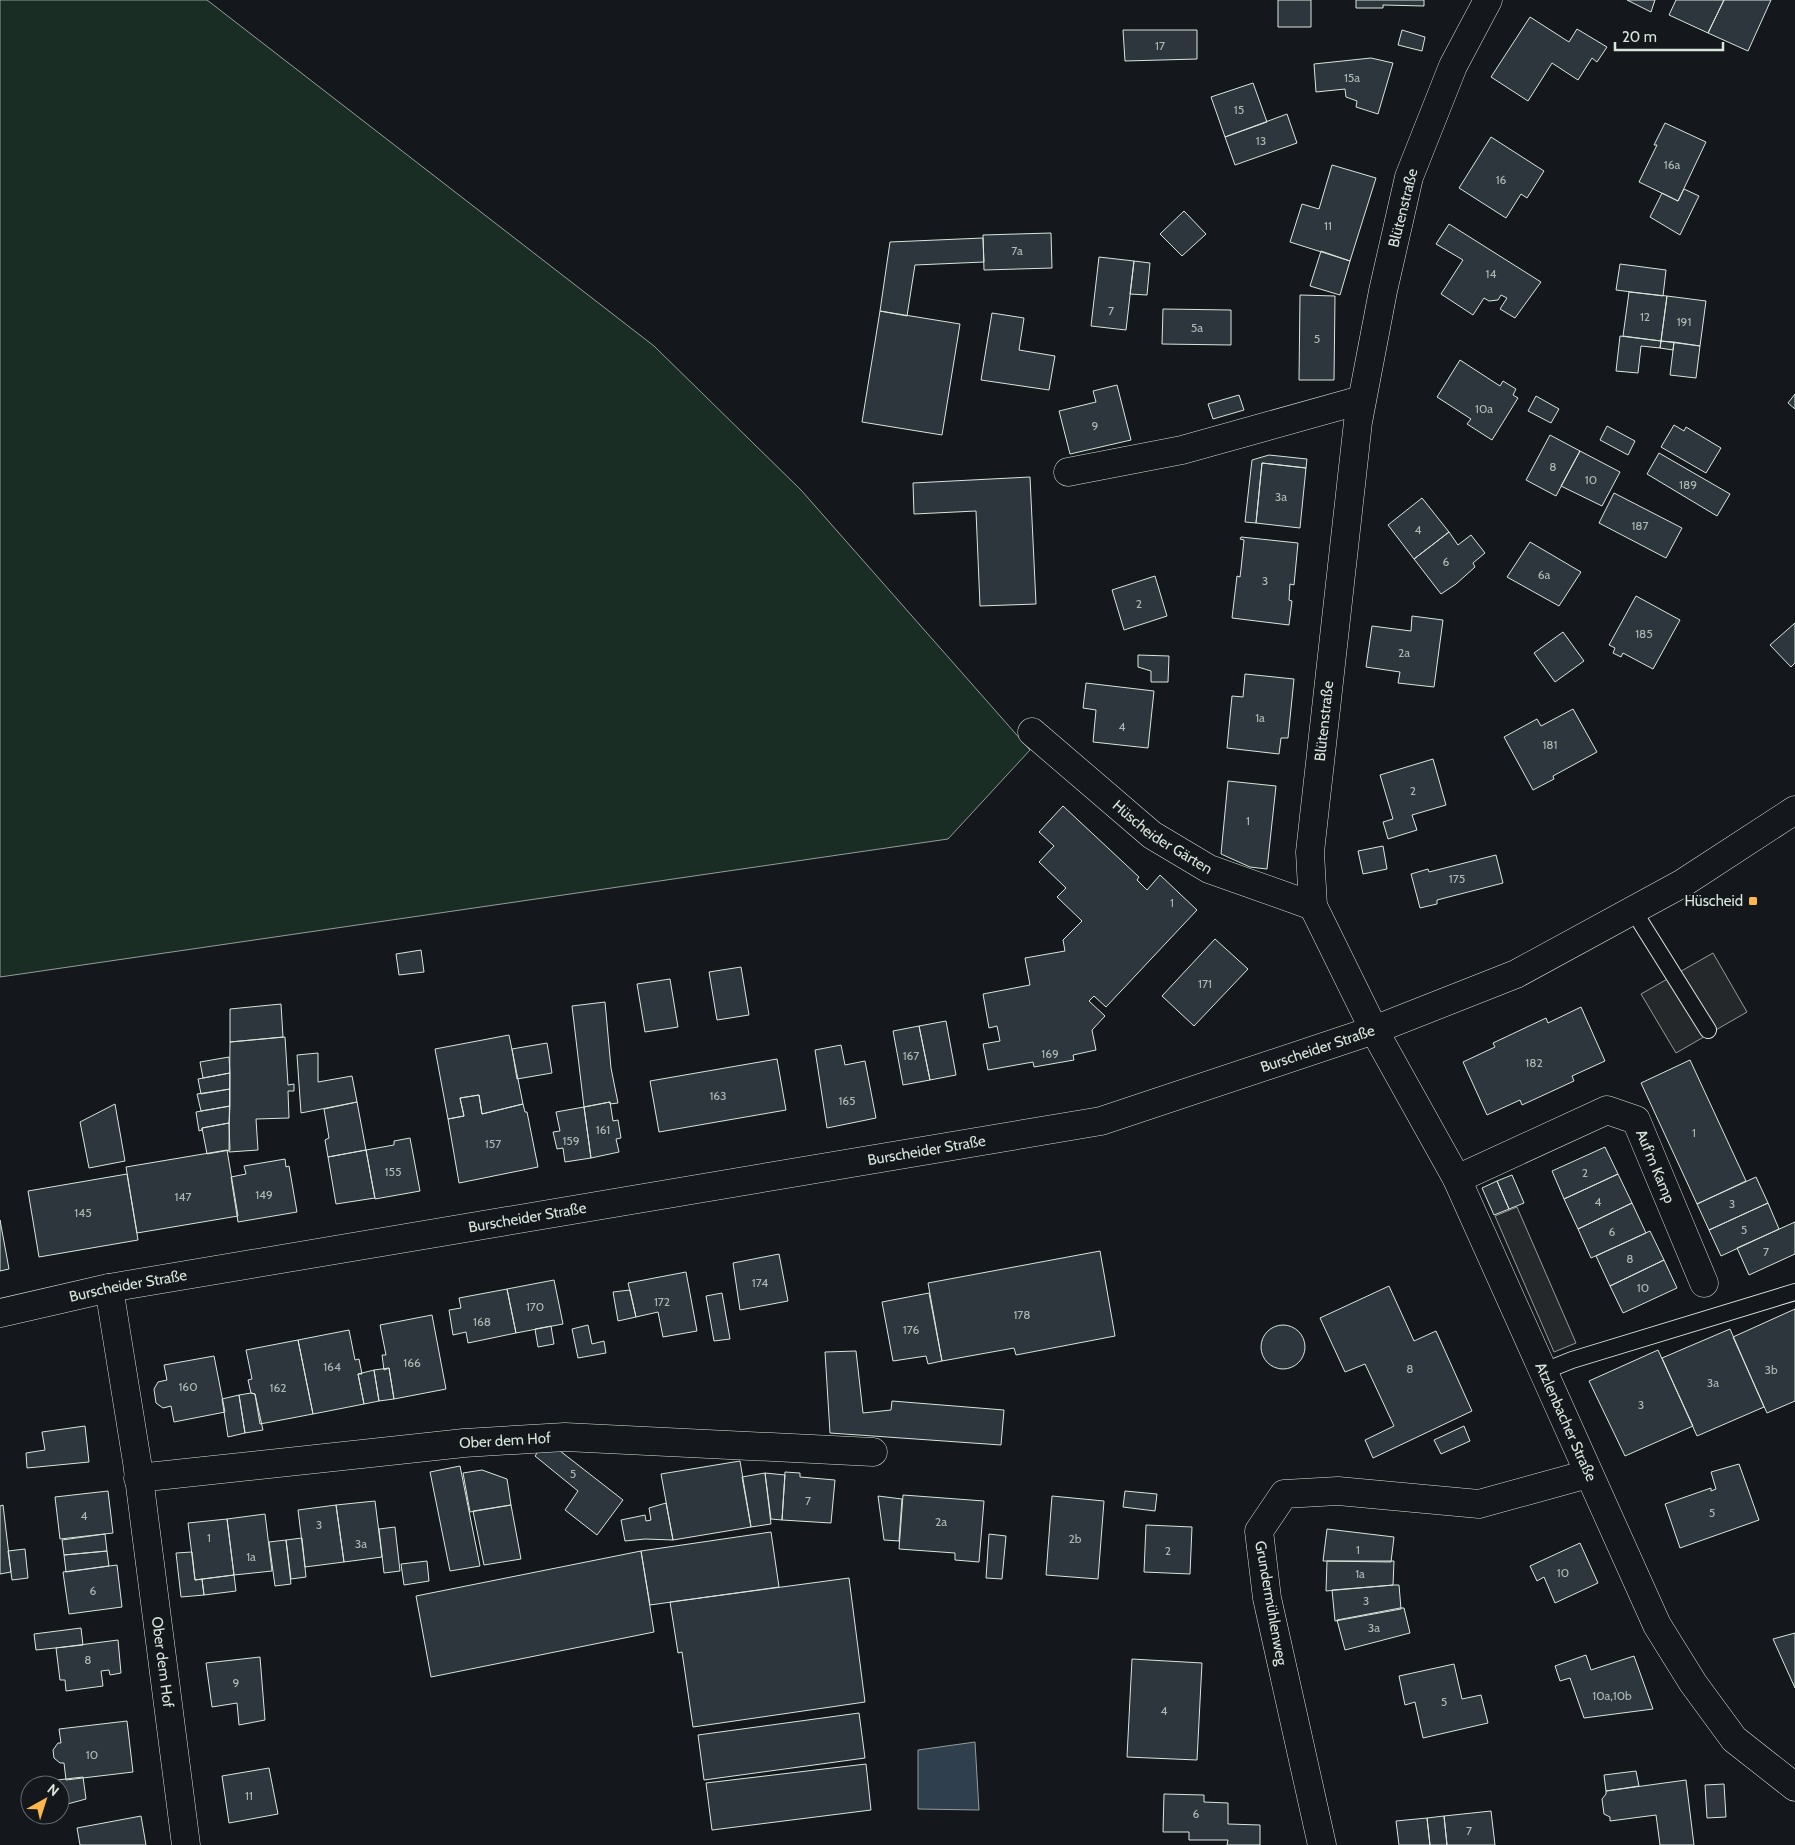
<svg xmlns="http://www.w3.org/2000/svg" width="1795" height="1845" font-family="Cabin,sans-serif">
<rect width="100%" height="100%" fill="#14181c"/>
<path fill="#1a2d24" stroke="#939e99" d="M0 0H207L654 346 801 490 1030 750 948 839 0 977Z"/>
<path fill="#24282b" stroke="#939e99" d="M1713 953 1747 1012 1676 1053 1641 994Z
M1517 1207 1576 1343 1554 1352 1495 1216Z"/>
<path fill="#2f3f4d" stroke="#939e99" d="M975 1742 979 1810 918 1809V1750Z"/>
<path fill="#2c363c" stroke="#d8e6dc" d="M1278 0H1311V27H1278Z
M1356 0H1424V6L1383 5V8H1356Z
M1627 0H1655L1651 12Z
M1676 0H1724L1708 33 1669 15Z
M1724 0H1771L1748 51 1708 33Z
M1530 17 1569 42 1577 29 1607 47 1597 62 1592 58 1578 80 1552 63 1528 101 1491 77Z
M1123 30H1197V59L1125 61Z
M1402 30 1425 37 1422 51 1398 45Z
M1371 58 1393 63 1378 114 1356 107 1357 101 1346 97 1345 89 1316 92 1314 64Z
M1253 83 1267 122 1225 137 1211 97Z
M1287 114 1297 143 1235 165 1225 137Z
M1665 123 1706 142 1678 201 1639 182 1657 145H1654Z
M1491 137 1544 171 1527 198 1521 194 1506 218 1459 188Z
M1332 165 1376 178 1350 261 1290 242 1302 204 1319 209Z
M1684 189 1699 196 1680 235 1650 217 1662 193 1678 201Z
M1184 211 1206 234 1182 256 1160 234Z
M1449 224 1541 282 1515 318 1500 309 1507 298 1501 295 1498 300 1489 301 1484 298 1473 315 1441 294 1463 260 1436 244Z
M1051 233 1052 268 984 270 983 235Z
M983 238 984 262 915 265 907 316 880 311 890 242Z
M1321 251 1350 261 1340 295 1310 286Z
M1099 257 1134 261 1126 330 1091 326Z
M1134 261 1150 263 1147 295 1130 294Z
M1620 264 1666 270 1663 296 1616 290Z
M1629 292 1667 296 1661 341 1623 336Z
M1300 295 1335 296 1334 380H1299Z
M1667 296 1706 301 1700 346 1661 341Z
M1163 309 1231 310V345L1162 344Z
M880 311 960 324 942 435 862 422Z
M992 313 1024 318 1019 350 1055 356 1049 390 981 380Z
M1620 336 1661 341 1660 348 1641 346 1638 373 1616 371Z
M1661 341 1674 342 1673 350 1660 348Z
M1674 342 1700 346 1696 378 1670 375Z
M1460 360 1500 386 1503 381 1516 389 1513 395 1518 398 1492 440 1467 424 1471 419 1437 397Z
M1117 385 1131 440 1070 454 1059 411 1096 402 1093 391Z
M1795 394V409L1788 403Z
M1239 395 1244 410 1213 419 1208 404Z
M1536 396 1559 409 1551 423 1528 411Z
M1674 425 1684 431 1686 427 1721 448 1706 473 1661 447Z
M1607 426 1635 441 1628 455 1600 440Z
M1550 435 1580 451 1556 496 1526 480Z
M1580 451 1620 472 1602 506 1561 486Z
M1659 453 1730 494 1717 516 1647 474Z
M1269 455 1307 459 1306 468 1262 463 1256 523 1245 522 1252 460Z
M1262 463 1306 468 1300 528 1256 523Z
M1030 477 1036 604 980 606 976 511 914 514 913 483Z
M1614 493 1682 528 1666 558 1599 523Z
M1422 498 1449 532 1414 559 1388 525Z
M1449 532 1458 545 1471 535 1485 553 1473 563 1475 567 1456 584 1441 594 1414 559Z
M1241 537 1298 543 1294 585 1290 584 1289 600 1292 601 1289 625 1232 618 1237 576 1240 577 1241 569 1244 540 1240 539Z
M1530 542 1581 572 1559 606 1507 577Z
M1155 576 1167 616 1124 630 1112 590Z
M1636 596 1680 620 1653 669 1623 653 1621 657 1613 653 1615 648 1609 645Z
M1412 616 1443 620 1434 687 1398 683 1400 672 1366 667 1372 626 1411 631Z
M1795 623V663L1791 667 1770 645Z
M1563 632 1584 661 1555 682 1534 653Z
M1138 655 1169 656 1168 682H1151V671L1138 667Z
M1245 674 1294 679 1288 738H1281L1279 754 1227 748 1232 696 1243 697Z
M1086 683 1154 691 1148 748 1093 742 1096 710 1083 708Z
M1573 709 1597 752 1553 776 1554 779 1533 790 1504 737 1537 719 1541 726Z
M1433 759 1446 805 1412 815 1417 830 1388 839 1383 822 1393 819 1380 775Z
M1228 781 1276 786 1267 869 1250 867 1221 854Z
M1063 806 1139 877 1137 880 1147 890 1160 875 1197 910 1106 1007 1094 996 1089 1001 1105 1016 1092 1030 1096 1050 1073 1055 1074 1060 1034 1067 1033 1062 988 1070 983 1044 1000 1041 997 1026 989 1028 983 994 1030 985 1025 958 1065 951 1063 940 1082 921 1057 897 1066 888 1039 862 1054 846 1039 832Z
M1383 846 1387 869 1363 874 1358 851Z
M1496 855 1503 883 1437 900V904L1420 908 1411 874 1428 869 1429 872Z
M1215 939 1248 969 1194 1026 1162 996Z
M421 950 424 972 399 975 396 954Z
M741 967 749 1015 717 1020 709 972Z
M670 979 678 1027 645 1032 637 984Z
M605 1002 611 1068 618 1103 610 1104V1102L584 1107 572 1006Z
M281 1004 283 1037 230 1042V1009Z
M1581 1007 1605 1061 1572 1076 1574 1081 1522 1105 1520 1100 1487 1115 1463 1062 1495 1047 1493 1043 1546 1018 1548 1023Z
M946 1021 956 1075 930 1080 919 1026Z
M919 1026 930 1080 903 1085 893 1031Z
M509 1035 523 1104 482 1114 479 1095 460 1098 464 1116 448 1119 435 1049Z
M285 1037 288 1085 294 1084V1091H288L289 1118 256 1119 258 1150 229 1152 230 1042Z
M547 1043 552 1073 517 1079 512 1049Z
M841 1045 845 1065 865 1061 876 1118 827 1128 815 1050Z
M318 1053V1082L352 1076 357 1102 301 1113 297 1055Z
M229 1057 230 1073 203 1078 200 1062Z
M777 1059 786 1110 659 1132 650 1081Z
M1690 1060 1746 1181 1697 1204 1641 1083Z
M230 1073V1089L201 1094 198 1079Z
M230 1089V1106L201 1111 197 1094Z
M479 1095 482 1114 523 1104 525 1112H527L538 1167 459 1183 448 1119 464 1116 460 1098Z
M357 1102 366 1150 328 1157 325 1140 329 1138 324 1109Z
M610 1102 613 1121 618 1120 621 1138 616 1139 619 1152 591 1158 584 1107Z
M115 1104 125 1161 89 1168 80 1122Z
M230 1106 229 1123 202 1128V1130L199 1131 196 1112Z
M584 1107 591 1158 565 1162 563 1148 557 1149 553 1132 560 1131 556 1112Z
M229 1123 230 1150 207 1154 202 1128Z
M410 1138 420 1191 375 1199 366 1150 394 1145V1141Z
M1605 1147 1618 1174 1564 1199 1552 1171Z
M227 1150 238 1216 137 1233 126 1167Z
M366 1150 375 1198 336 1204 328 1157Z
M285 1159 286 1167 289 1166 297 1212 238 1222 231 1177 246 1174 244 1166Z
M127 1174 138 1240 39 1257 28 1191Z
M1618 1174 1632 1203 1578 1229 1564 1199Z
M1512 1175 1524 1203 1509 1209 1497 1181Z
M1756 1177 1768 1203 1709 1230 1697 1204Z
M1497 1181 1509 1209 1494 1215 1482 1188Z
M1632 1203 1646 1233 1591 1258 1578 1229Z
M1768 1203 1779 1229 1721 1256 1709 1230Z
M0 1220 9 1269 0 1271Z
M1795 1222V1254L1749 1275 1737 1248Z
M1650 1231 1664 1260 1610 1286 1596 1256Z
M1100 1251 1115 1336 1016 1355 1014 1348 942 1361 928 1283Z
M779 1254 788 1301 740 1310 733 1263Z
M1664 1260 1677 1288 1623 1313 1610 1286Z
M686 1272 697 1331 663 1337 658 1312 636 1317 628 1283Z
M554 1280 563 1324 516 1333 507 1289Z
M1389 1286 1414 1341 1436 1331 1472 1411 1373 1458 1365 1440 1394 1426 1365 1364 1345 1372 1320 1318Z
M507 1289 516 1333 468 1343 466 1332 453 1335 449 1310 461 1308 459 1298Z
M630 1290 636 1317 618 1321 613 1292Z
M722 1293 730 1339 714 1341 706 1296Z
M929 1293 942 1361 928 1364 926 1356 893 1361 882 1302Z
M1795 1309V1401L1767 1413 1733 1337Z
M432 1315 446 1389 394 1399 389 1368 384 1370 382 1355H386L380 1325Z
M1261 1347a22 22 0 1 1 44 0a22 22 0 1 1-44 0Z
M588 1325 592 1344 604 1341 606 1353 578 1358 572 1329Z
M551 1326 554 1344 538 1347 535 1329Z
M1730 1329 1764 1407 1697 1436 1662 1358Z
M349 1330 355 1360 359 1359 362 1374H358L364 1404 313 1414 298 1340Z
M298 1340 313 1414 260 1424 255 1394 251 1393 248 1380 252 1379 246 1350Z
M1658 1350 1693 1426 1625 1456 1589 1381Z
M856 1351 863 1413 891 1410 892 1401 1004 1410 1001 1445 830 1433 825 1352Z
M214 1356 225 1412 174 1422 171 1406 163 1408 156 1403 154 1389 158 1382 167 1380 164 1365Z
M389 1368 394 1399 379 1401 374 1370Z
M374 1370 379 1401 364 1404 358 1374Z
M251 1393 255 1394 263 1430 245 1433 239 1395Z
M239 1395 245 1433 228 1437 222 1399Z
M85 1426 89 1462 27 1468 26 1453 45 1450 42 1432Z
M1464 1426 1470 1441 1441 1454 1434 1440Z
M546 1440 623 1500 597 1535 565 1510 578 1491 535 1456Z
M740 1461 751 1527 673 1540 661 1474Z
M1739 1464 1759 1520 1680 1548 1665 1504 1711 1488V1491L1716 1489 1711 1472Z
M460 1466 480 1566 450 1571 430 1472Z
M482 1470 507 1479 511 1505 470 1512 463 1473Z
M785 1472 800 1473V1477L835 1480 831 1523 782 1520Z
M765 1473 785 1475 782 1520 771 1519Z
M765 1473 771 1524 751 1527 742 1477Z
M108 1491 113 1533 60 1539 55 1497Z
M1125 1491 1157 1494 1155 1511 1123 1507Z
M903 1495 984 1501 979 1562 955 1560V1553L899 1549Z
M878 1496 902 1499 899 1541 884 1540Z
M1052 1496 1104 1501 1098 1579 1046 1575Z
M375 1501 382 1557 344 1562 336 1505Z
M666 1503 673 1540 645 1539 625 1541 621 1520 645 1515 646 1521 651 1520 649 1508Z
M3 1505 11 1572 0 1574V1506Z
M336 1505 344 1562 305 1567 298 1510Z
M511 1505 521 1559 484 1565 473 1511Z
M265 1514 272 1571 234 1575 227 1519Z
M227 1519 234 1575 195 1580 188 1523Z
M1146 1525 1192 1527 1190 1574 1144 1572Z
M395 1527 400 1571 384 1573 379 1529Z
M1327 1529 1394 1537 1391 1562 1323 1561Z
M771 1532 779 1587 650 1605 641 1551Z
M105 1534 107 1551 64 1555 62 1540Z
M989 1534 1006 1536 1002 1579 986 1578Z
M302 1538 306 1577 291 1579 286 1540Z
M286 1540 291 1584 275 1586 269 1542Z
M1580 1543 1598 1583 1555 1603 1544 1577 1537 1581 1530 1566Z
M25 1549 28 1578 12 1580 8 1551Z
M107 1551 109 1566 66 1572 64 1555Z
M641 1551 654 1632 431 1677 416 1596Z
M192 1552 195 1580 202 1579 204 1595 181 1597 176 1553Z
M427 1561 429 1581 404 1585 401 1564Z
M1327 1561H1394L1393 1585 1326 1591Z
M117 1565 122 1607 69 1614 63 1572Z
M234 1575 236 1591 204 1595 202 1579Z
M849 1578 865 1702 693 1727 682 1652 678 1653 670 1602Z
M1394 1585H1399L1401 1609 1335 1621 1332 1590Z
M1400 1608H1404L1410 1633 1345 1650 1337 1620Z
M81 1628 83 1645 36 1650 34 1634Z
M1795 1633V1688L1773 1639Z
M118 1640 121 1673 110 1675 109 1670 101 1671 103 1686 66 1691 65 1680H60L56 1648Z
M1586 1655 1591 1670 1634 1656 1653 1709 1584 1718 1570 1678 1560 1681 1555 1666Z
M260 1657 265 1720 239 1725 237 1703 212 1707 206 1663Z
M1132 1659 1202 1663 1197 1760 1127 1757Z
M1454 1664 1462 1699 1481 1695 1488 1723 1423 1738 1415 1702 1405 1705 1399 1676Z
M859 1713 865 1758 704 1780 698 1735Z
M127 1721 133 1772 66 1780 64 1763H60L54 1758 53 1750 58 1743H61L59 1729Z
M866 1764 871 1810 712 1830 706 1783Z
M269 1768 278 1814 229 1823 222 1776Z
M1636 1771 1639 1786 1606 1791 1604 1775Z
M83 1777 86 1799 60 1806V1785H41L40 1782Z
M1686 1780 1694 1845H1660L1656 1815 1610 1821V1817L1604 1814 1602 1799 1606 1794V1791Z
M1724 1784 1726 1817 1707 1818 1705 1785Z
M1164 1794 1204 1795V1802L1228 1803V1824L1260 1825V1845H1227L1228 1840H1189V1832H1163Z
M1491 1811 1495 1845H1447L1444 1816Z
M141 1816 146 1845H80L77 1828Z
M1444 1816 1447 1845H1430L1427 1818Z
M1427 1818 1430 1845H1399L1396 1821Z"/>
<g fill="none" stroke-linecap="round" stroke-linejoin="round">
<defs>
<path id="lane" d="M1633 910 1708 1030
M1542 1372 1572 1360 1795 1292"/>
<g id="street">
<path id="s1" d="M1488 0 1453 66 1409 177 1383 291 1358 422 1310 852 1313 906 1374 1030 1457 1179 1657 1625 1693 1683 1734 1739 1795 1787"/>
<path d="M1068 472 1182 450 1361 400"/>
<path id="s2" d="M1032 732 1152 835 1209 869 1313 906"/>
<path id="s3" d="M1457 1179 1607 1110 1636 1120 1704 1283"/>
<path id="s4" d="M109 1288 137 1462 186 1845"/>
<path id="s5" d="M138 1478 464 1443 565 1437 873 1452"/>
<path d="M1322 1845 1267 1598 1259 1531 1284 1494 1338 1491 1479 1504 1588 1474"/>
</g>
<g id="primary">
<path id="s6" d="M0 1313 109 1288 1101 1121 1374 1030 1516 974 1683 883 1795 810"/>
</g>
</defs>
<use href="#lane" stroke="#d8e6dc" stroke-width="18"/>
<use href="#street" stroke="#d8e6dc" stroke-width="29"/>
<use href="#primary" stroke="#d8e6dc" stroke-width="29"/>
<use href="#lane" stroke="#14181c" stroke-width="16"/>
<use href="#street" stroke="#14181c" stroke-width="28"/>
<use href="#primary" stroke="#14181c" stroke-width="28"/>
</g>
<rect fill="#ffb74d" stroke="#14181c" stroke-width="2" x="1748" y="896" width="10" height="10" rx="2.5"/>
<g text-anchor="middle" dominant-baseline="central" stroke-width="4" stroke-linejoin="round" paint-order="stroke">
<g font-size="12" fill="#adbab4">
<text x="1160" y="45">17</text>
<text x="1352" y="77">15a</text>
<text x="1239" y="109">15</text>
<text x="1261" y="140">13</text>
<text x="1672" y="164">16a</text>
<text x="1501" y="179">16</text>
<text x="1328" y="225">11</text>
<text x="1017" y="250">7a</text>
<text x="1491" y="273">14</text>
<text x="1111" y="310">7</text>
<text x="1645" y="316">12</text>
<text x="1684" y="321">191</text>
<text x="1197" y="327">5a</text>
<text x="1317" y="338">5</text>
<text x="1484" y="408">10a</text>
<text x="1095" y="425">9</text>
<text x="1553" y="466">8</text>
<text x="1591" y="479">10</text>
<text x="1688" y="484">189</text>
<text x="1281" y="496">3a</text>
<text x="1640" y="525">187</text>
<text x="1418" y="529">4</text>
<text x="1446" y="561">6</text>
<text x="1544" y="574">6a</text>
<text x="1265" y="580">3</text>
<text x="1139" y="603">2</text>
<text x="1644" y="633">185</text>
<text x="1404" y="652">2a</text>
<text x="1260" y="717">1a</text>
<text x="1122" y="726">4</text>
<text x="1550" y="744">181</text>
<text x="1413" y="790">2</text>
<text x="1248" y="820">1</text>
<text x="1457" y="878">175</text>
<text x="1172" y="902">1</text>
<text x="1205" y="983">171</text>
<text x="1050" y="1053">169</text>
<text x="911" y="1055">167</text>
<text x="1534" y="1062">182</text>
<text x="718" y="1095">163</text>
<text x="847" y="1100">165</text>
<text x="603" y="1129">161</text>
<text x="1694" y="1132">1</text>
<text x="571" y="1140">159</text>
<text x="493" y="1143">157</text>
<text x="393" y="1171">155</text>
<text x="1585" y="1172">2</text>
<text x="264" y="1194">149</text>
<text x="183" y="1196">147</text>
<text x="1598" y="1201">4</text>
<text x="1732" y="1203">3</text>
<text x="83" y="1212">145</text>
<text x="1744" y="1229">5</text>
<text x="1612" y="1231">6</text>
<text x="1766" y="1251">7</text>
<text x="1630" y="1258">8</text>
<text x="760" y="1282">174</text>
<text x="1643" y="1287">10</text>
<text x="662" y="1301">172</text>
<text x="535" y="1306">170</text>
<text x="1022" y="1314">178</text>
<text x="482" y="1321">168</text>
<text x="911" y="1329">176</text>
<text x="412" y="1362">166</text>
<text x="332" y="1366">164</text>
<text x="1410" y="1368">8</text>
<text x="1771" y="1369">3b</text>
<text x="1713" y="1382">3a</text>
<text x="188" y="1386">160</text>
<text x="278" y="1387">162</text>
<text x="1641" y="1404">3</text>
<text x="573" y="1473">5</text>
<text x="808" y="1500">7</text>
<text x="1712" y="1512">5</text>
<text x="84" y="1515">4</text>
<text x="941" y="1521">2a</text>
<text x="319" y="1524">3</text>
<text x="209" y="1537">1</text>
<text x="1075" y="1538">2b</text>
<text x="361" y="1543">3a</text>
<text x="1358" y="1549">1</text>
<text x="1168" y="1550">2</text>
<text x="251" y="1556">1a</text>
<text x="1563" y="1572">10</text>
<text x="1360" y="1573">1a</text>
<text x="93" y="1590">6</text>
<text x="1366" y="1600">3</text>
<text x="1374" y="1627">3a</text>
<text x="88" y="1659">8</text>
<text x="236" y="1682">9</text>
<text x="1612" y="1695">10a,10b</text>
<text x="1444" y="1701">5</text>
<text x="1164" y="1710">4</text>
<text x="92" y="1754">10</text>
<text x="249" y="1795">11</text>
<text x="1196" y="1813">6</text>
<text x="1469" y="1830">7</text>
</g>
<g font-size="15" fill="#d8e6dc" stroke="#14181c">
<text transform="translate(1403 208) rotate(-76)">Blütenstraße</text>
<text transform="translate(1324 721) rotate(-84)">Blütenstraße</text>
<text stroke="none"><textPath href="#s2" startOffset="168">Hüscheider Gärten</textPath></text>
<text stroke="none"><textPath href="#s6" startOffset="1346">Burscheider Straße</textPath></text>
<text stroke="none"><textPath href="#s6" startOffset="941">Burscheider Straße</textPath></text>
<text stroke="none"><textPath href="#s3" startOffset="246">Auf'm Kamp</textPath></text>
<text stroke="none"><textPath href="#s6" startOffset="536">Burscheider Straße</textPath></text>
<text stroke="none"><textPath href="#s6" startOffset="131">Burscheider Straße</textPath></text>
<text stroke="none"><textPath href="#s1" startOffset="1506">Atzlenbacher Straße</textPath></text>
<text stroke="none"><textPath href="#s5" startOffset="369">Ober dem Hof</textPath></text>
<text transform="translate(1271 1603) rotate(80)">Grundermühlenweg</text>
<text stroke="none"><textPath href="#s4" startOffset="378">Ober dem Hof</textPath></text>
</g>
<g font-size="15" fill="#d8e6dc" stroke="#14181c" text-anchor="end">
<text x="1743" y="901">Hüscheid</text>
</g>
</g>
<g transform="translate(45 1800) rotate(39)"><circle r="24" fill="#14181c" stroke="#626a69"/>
<path d="M0-4L9 19L0 12L-9 19Z" fill="#ffb74d"/>
<text y="-8" font-size="14" font-weight="bold" text-anchor="middle" fill="#d8e6dc">N</text>
</g>
<path d="M1615 42v8h108v-8" fill="none" stroke="#d8e6dc" stroke-width="2.5"/>
<text x="1622" y="42" font-size="15" fill="#d8e6dc" stroke="#14181c" stroke-width="4" paint-order="stroke">20 m</text>
</svg>
